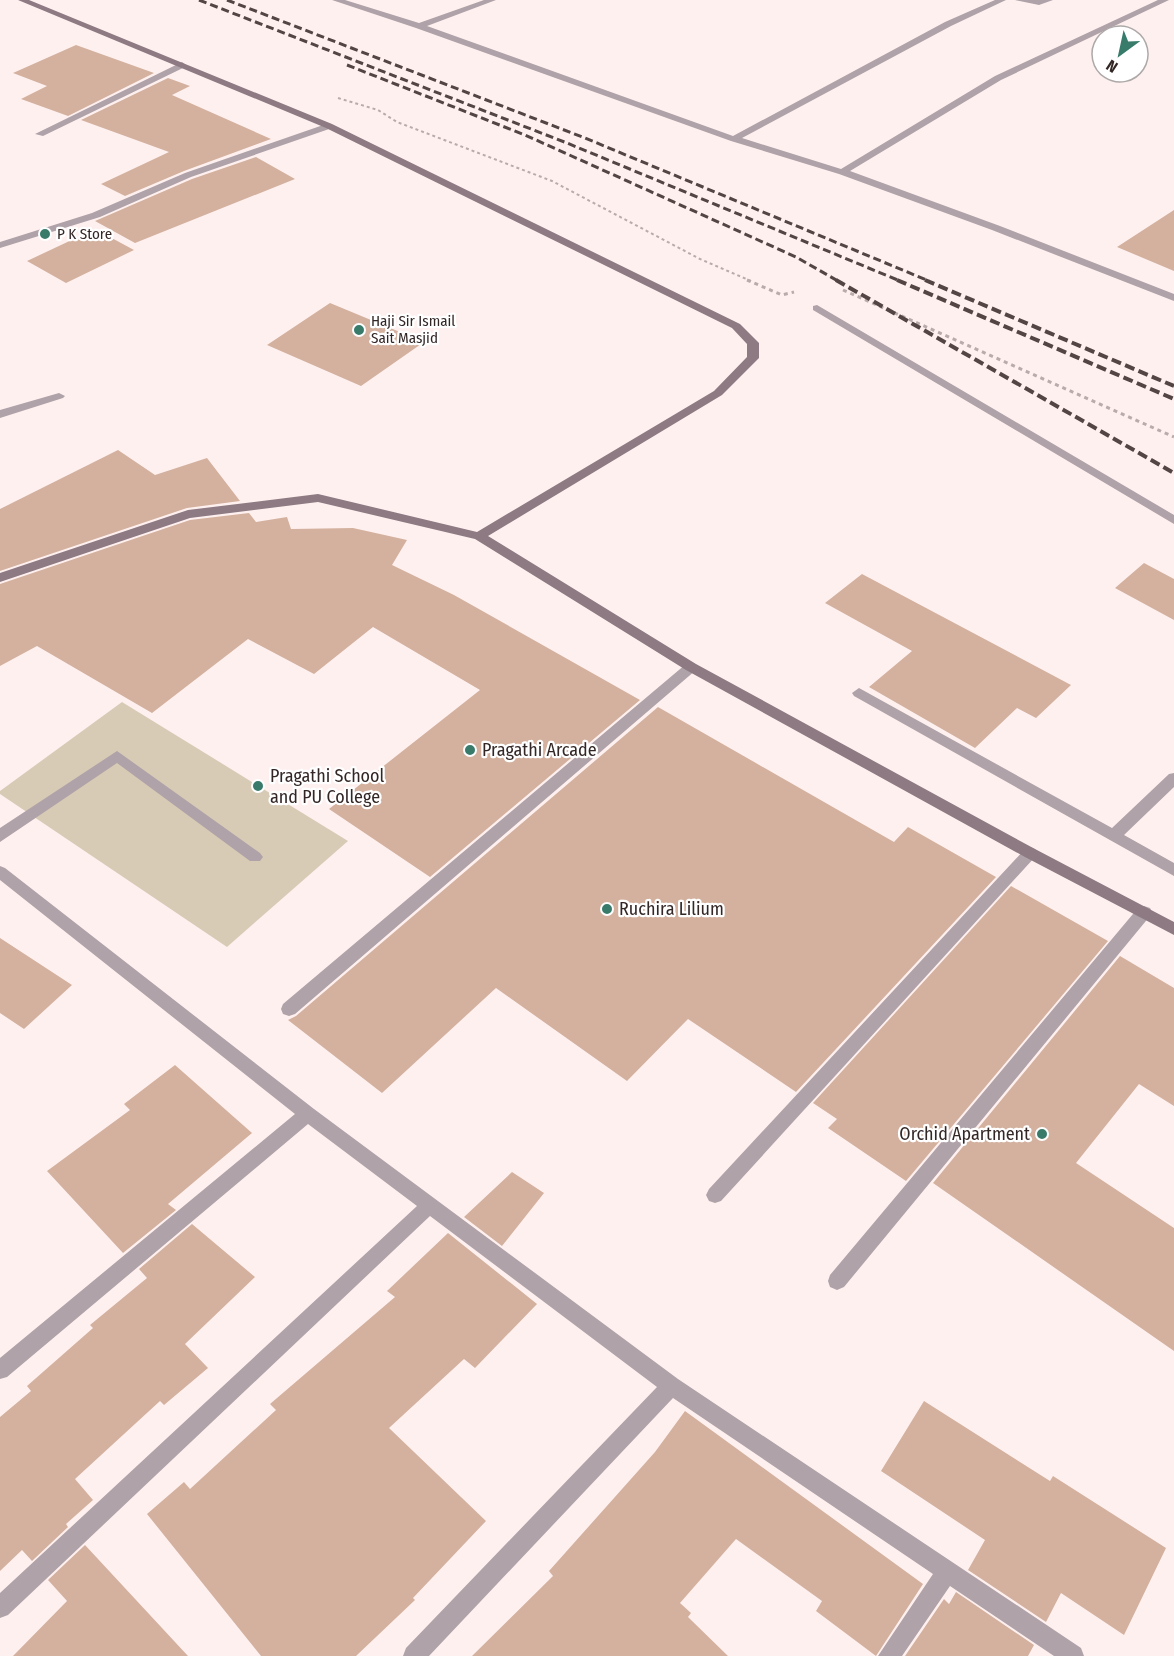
<svg xmlns="http://www.w3.org/2000/svg" width="1174" height="1656" font-family="'Fira Sans Condensed',sans-serif">
<rect width="100%" height="100%" fill="#fff0f0"/>
<path fill="#d7cbb6" d="M122 702 348 841 227 947 0 794V791Z"/>
<path fill="#d3b19e" d="M76 45 154 73 68 116 21 99 47 86 13 73Z
M168 78 190 86 172 95 271 139 184 171 125 196 101 184 169 152 81 120Z
M256 157 295 179 135 243 95 221 192 179Z
M1174 210V271L1117 247Z
M95 229 134 250 66 283 27 261Z
M330 303 424 342 361 386 267 345Z
M118 450 155 475 207 458 240 501 187 508 0 571V509Z
M249 513 256 522 287 517 291 529 353 528 407 540 392 565 454 595 640 700 430 877 329 809 480 690 373 627 314 674 248 639 152 713 37 646 0 666V584L190 520Z
M1144 563 1174 579V620L1115 588Z
M862 574 1071 685 1036 718 1017 708 975 748 869 687 912 651 825 603Z
M658 707 894 842 908 827 996 877 796 1092 688 1019 627 1081 496 988 382 1093 288 1020 296 1016Z
M1011 886 1108 941 906 1181 828 1128 837 1119 813 1103Z
M0 938 72 985 24 1029 0 1013Z
M1120 956 1174 988V1106L1139 1084 1076 1163 1174 1228V1351L933 1183Z
M175 1065 252 1133 168 1204 176 1210 123 1253 47 1171 130 1110 124 1104Z
M512 1172 544 1193 502 1246 464 1217Z
M192 1224 255 1277 185 1344 208 1368 164 1405 160 1401 75 1479 93 1500 66 1524 68 1527 32 1561 22 1550 0 1571V1417L31 1391 27 1386 93 1328 90 1325 147 1278 139 1269Z
M448 1233 537 1304 475 1368 464 1359 389 1428 486 1521 413 1598 415 1600 356 1656H261L147 1514 184 1482 190 1489 276 1410 270 1404 395 1297 387 1291Z
M924 1401 1050 1481 1053 1476 1166 1548 1124 1635 1061 1593 1046 1622 968 1570 985 1540 881 1471Z
M685 1411 923 1584 876 1656 816 1611 822 1601 736 1539 680 1603 691 1613 688 1617 728 1656H472L553 1576 549 1571 655 1452Z
M85 1545 188 1656H13L67 1601 48 1580Z
M956 1592 1034 1645 1028 1656H905L944 1599 949 1604Z"/>
<g fill="none" stroke-linecap="round" stroke-linejoin="round">
<path stroke="#b9abab" stroke-width="2" stroke-dasharray="3 3" stroke-linecap="butt" d="M338 98 378 110 397 122 552 181 700 259 751 281"/>
<path stroke="#b9abab" stroke-width="3" stroke-dasharray="4 4" stroke-linecap="butt" d="M747 280 782 295 794 292
M843 290 1174 437"/>
<path fill="#afa2a8" fill-rule="evenodd" d="M817 305 1174 515V524L813 310V306Z
M691 662 698 667 696 670 295 1014 289 1016 283 1014 281 1009 283 1004 686 664Z
M859 688 1112 828 1169 774 1174 773V787L1124 835 1174 863V876L854 696 852 693Z
M117 751 260 853 263 857 260 861H250L117 763 0 842V828Z"/>
<path fill="#afa2a8" fill-rule="evenodd" d="M332 0H345L419 23 484 0H496L427 26 733 136 945 22 995 0H1006L951 26 742 138 841 169 995 76 1158 0H1169L1001 80 850 171 1000 226 1174 294V301L992 230 839 174 731 141 416 28Z
M1015 0H1053L1039 5Z
M182 62 186 65 185 67 43 136 35 134Z
M329 123 334 126 332 128 191 177 100 217 0 248V242L92 213 185 173Z
M59 393 65 396 63 398 0 418V410Z
M1030 847 1035 849 1038 853 1035 857 721 1201 715 1203 709 1201 706 1195 709 1189 1025 849Z
M0 866 5 868 314 1109 678 1379 1081 1648 1084 1656H1054L950 1586 902 1656H878L933 1574 673 1398 429 1656H403L406 1648 657 1387 430 1216 8 1615 0 1618V1593L417 1206 308 1124 7 1377 0 1379V1358L295 1114 0 880Z
M1144 906 1150 908 1152 912 1150 916 844 1287 837 1290 830 1287 828 1281 830 1275 1138 908Z"/>
<path fill="#8d7a83" fill-rule="evenodd" d="M18 0H29L332 124 740 324 759 343V358L722 395 488 536 696 664 1035 849 1174 922V935L1025 857 686 670 475 539 318 502 190 518 0 582V573L188 510 318 494 477 532 714 391 747 357V344L732 328 326 128Z"/>
<path stroke="#524544" stroke-width="3" stroke-dasharray="8 4" stroke-linecap="butt" d="M199 0 567 143 900 281
M227 0 585 138 929 281
M347 65 525 135 796 257 838 281"/>
<path stroke="#524544" stroke-width="4" stroke-dasharray="10 4.5" stroke-linecap="butt" d="M836 280 1174 473
M897 280 1174 399
M925 280 1174 386"/>
</g>
<g fill="#397b6b" stroke="#fff" stroke-width="2">
<circle cx="45" cy="234" r="6"/>
<circle cx="359" cy="330" r="6"/>
<circle cx="470" cy="750" r="6"/>
<circle cx="258" cy="786" r="6"/>
<circle cx="607" cy="909" r="6"/>
<circle cx="1042" cy="1134" r="6"/>
</g>
<g text-anchor="middle" dominant-baseline="central" stroke-width="4.5" stroke-linejoin="round" paint-order="stroke">
<g font-size="15" fill="#332726" stroke="#fff" text-anchor="start">
<text x="57" y="234">P K Store</text>
<text x="371" y="321">Haji Sir Ismail<tspan x="371" dy="17">Sait Masjid</tspan></text>
</g>
<g font-size="18" fill="#332726" stroke="#fff" text-anchor="start">
<text x="482" y="750">Pragathi Arcade</text>
<text x="270" y="776">Pragathi School<tspan x="270" dy="21">and PU College</tspan></text>
<text x="619" y="909">Ruchira Lilium</text>
<text x="1030" y="1134" text-anchor="end">Orchid Apartment</text>
</g>
</g>
<g transform="translate(1120 54) rotate(213)"><circle r="28" fill="#ffffff" stroke="#ada9a8" stroke-width="1.5"/>
<path d="M0-4.5L10 22L0 15L-10 22Z" fill="#397b6b"/>
<text y="-9" font-size="16" font-weight="bold" text-anchor="middle" fill="#332726">N</text>
</g>
</svg>
